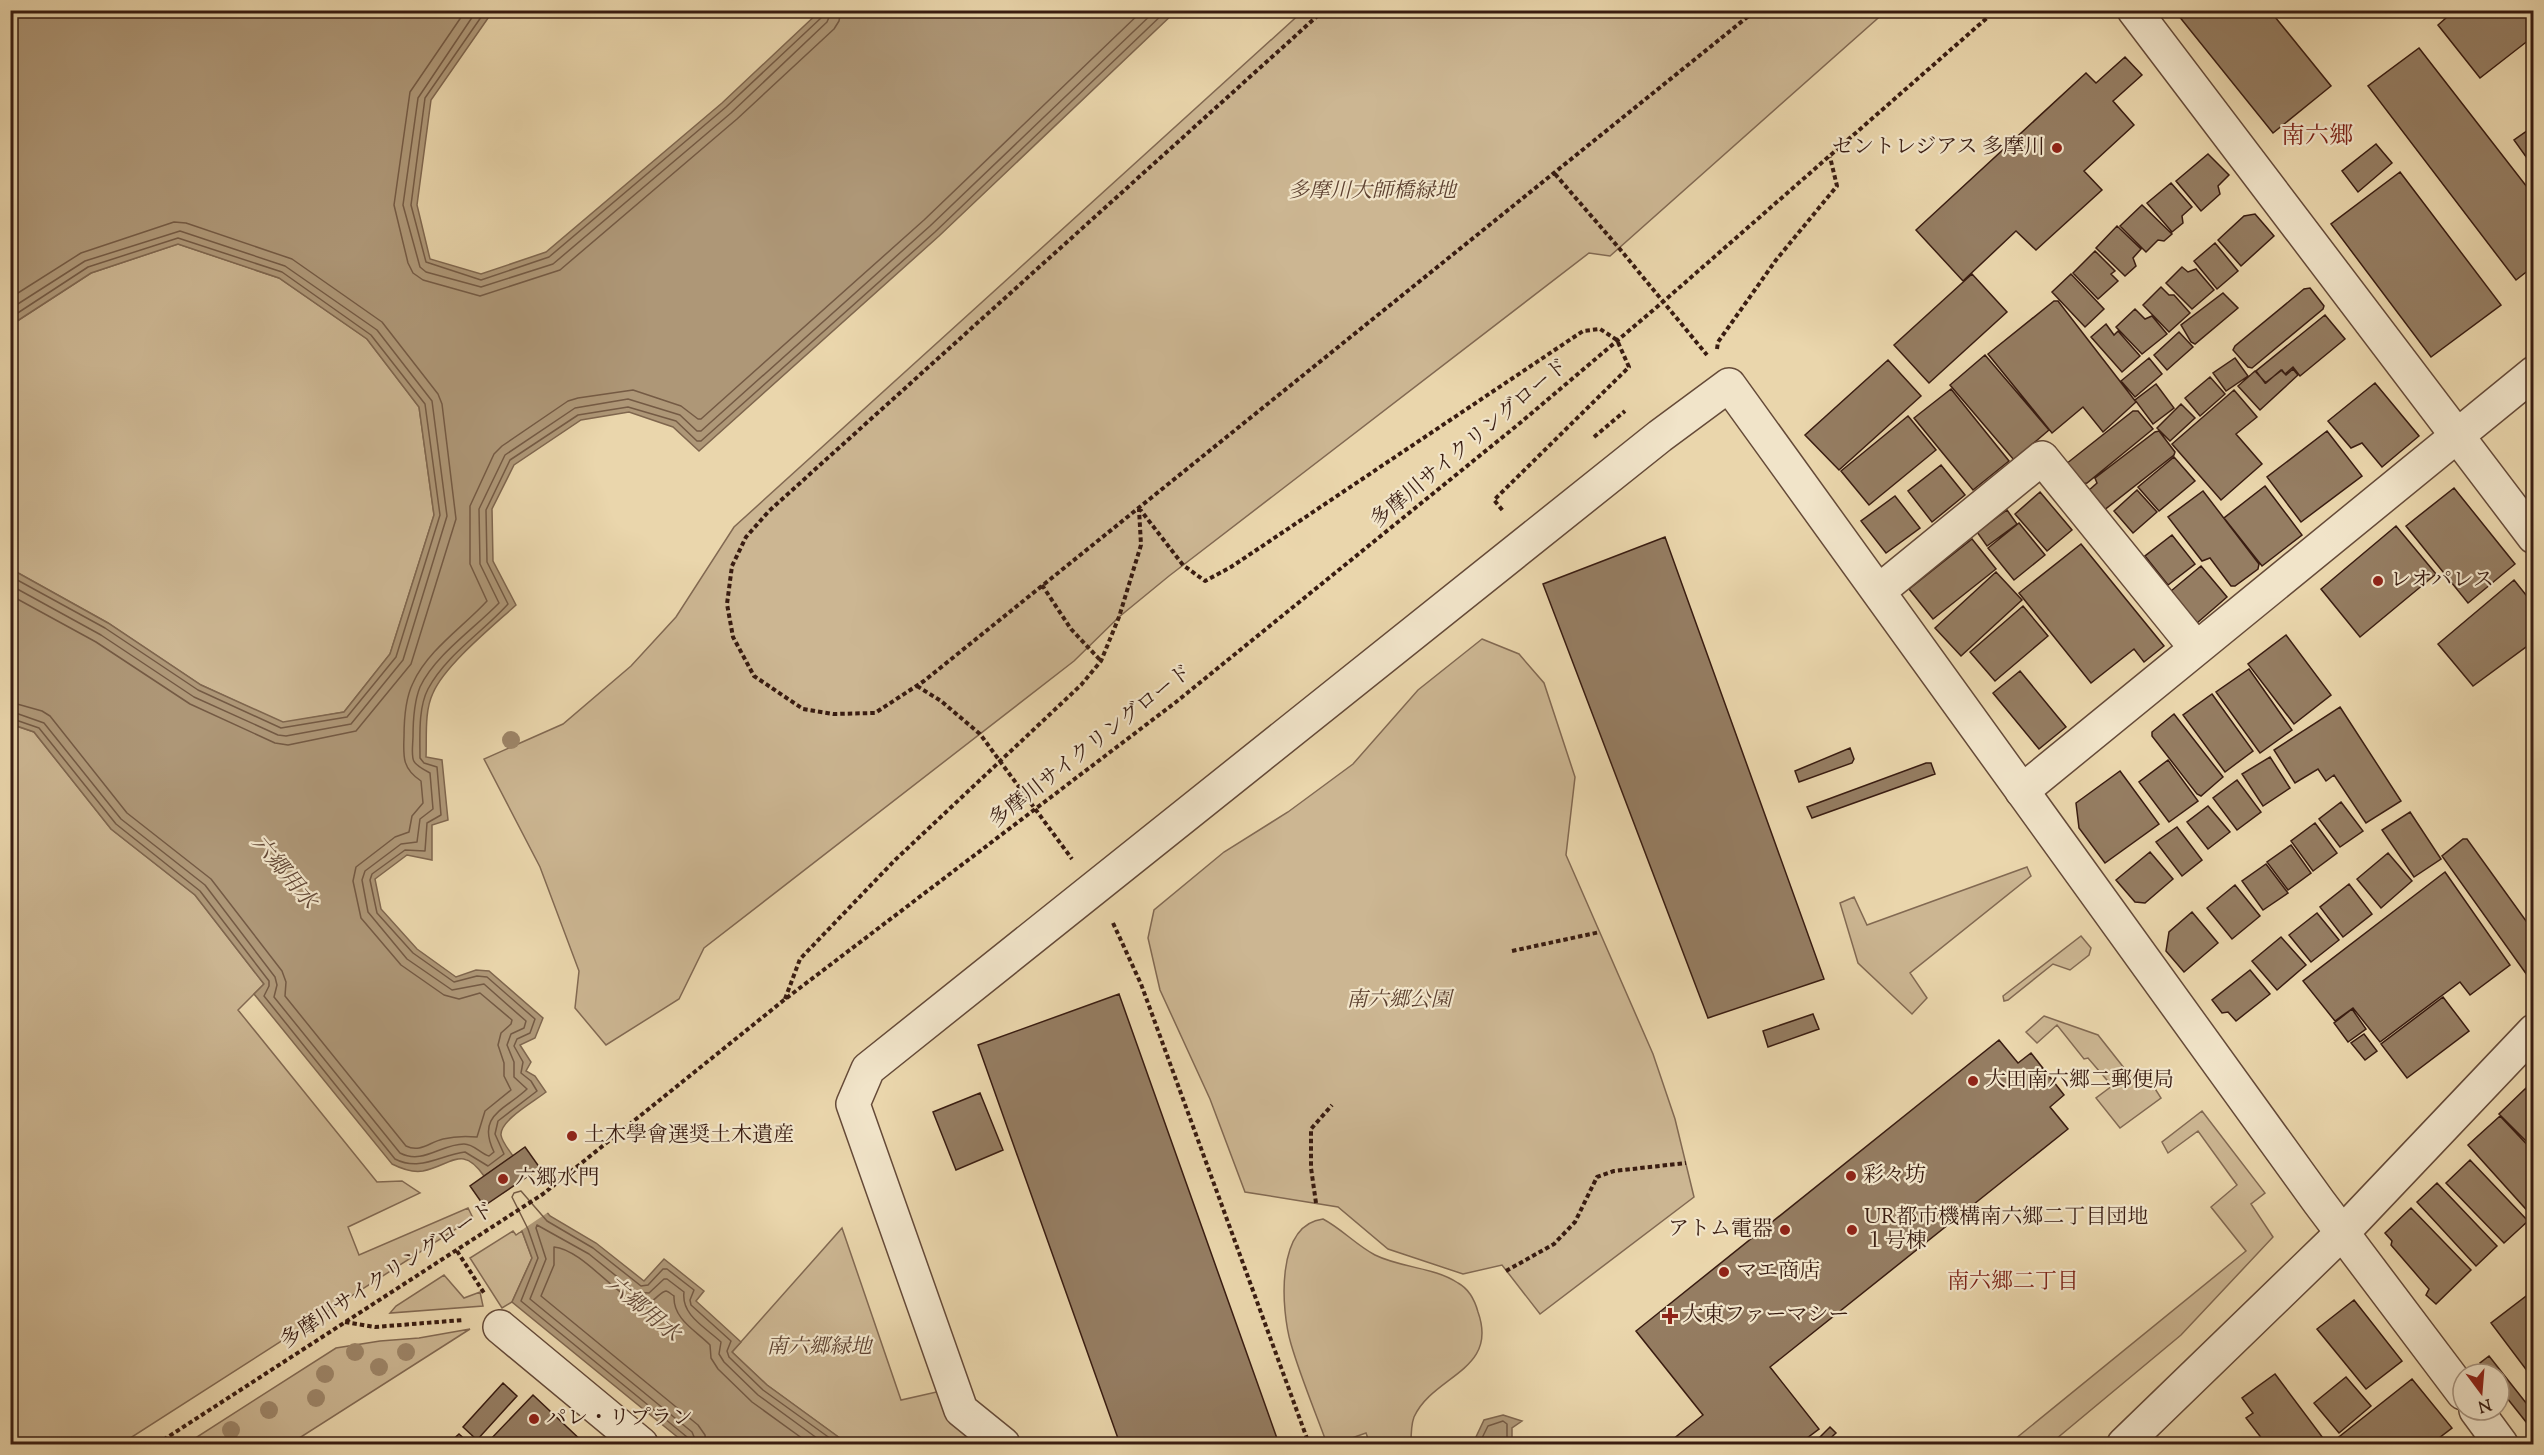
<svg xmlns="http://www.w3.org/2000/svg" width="2544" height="1455" font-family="'Sorts Mill Goudy','Noto Serif JP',serif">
<rect width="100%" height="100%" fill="#ead6ac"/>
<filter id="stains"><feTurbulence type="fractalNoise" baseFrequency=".00333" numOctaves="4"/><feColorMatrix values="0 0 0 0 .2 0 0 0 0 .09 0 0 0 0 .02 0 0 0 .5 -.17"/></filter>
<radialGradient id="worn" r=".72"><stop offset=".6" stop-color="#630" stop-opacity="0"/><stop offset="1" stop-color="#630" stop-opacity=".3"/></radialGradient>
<path fill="#ccb692" stroke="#826952" stroke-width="1.5" d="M1303 11H1886L1610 256 1589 253 1169 576 1119 617 1074 661 704 948 679 999 606 1045 575 1008 579 971 540 867 484 759 563 724 631 666 676 617 734 527Z
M178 244 279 278 367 339 419 407 434 515 390 654 344 712 283 723 201 685 108 623 11 569V325L91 273Z
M1482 639 1519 654 1544 683 1575 777 1566 855 1653 1054 1675 1119 1694 1197 1540 1314 1502 1265 1463 1274 1388 1249 1338 1207 1245 1192 1210 1099 1160 990 1148 938 1154 910 1224 852 1288 812 1353 764 1418 690Z
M10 724 34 732 111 829 195 895 264 984 238 1010 377 1182 402 1181 420 1193 348 1227 359 1255 468 1208 473 1218 121 1444H11Z
M2027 867 2031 876 1910 973 1927 998 1912 1014 1858 963 1840 903 1854 897 1867 925Z
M2081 936 2091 948 2089 955 2070 970 2053 964 2008 1000 2004 1001 2003 996Z
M2044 1016 2098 1035 2132 1078 2152 1084 2161 1098 2120 1128 2096 1098 2112 1086 2088 1058 2084 1059 2057 1025 2037 1043 2026 1032Z
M2202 1111 2265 1193 2251 1204 2273 1237 2181 1335 2050 1444H2009L2246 1251 2211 1207 2237 1185 2198 1131 2168 1153 2162 1142Z
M1323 1219C1342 1229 1356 1245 1375 1255 1401 1268 1434 1267 1458 1283 1469 1289 1475 1301 1478 1312 1499 1371 1433 1375 1414 1417 1411 1425 1411 1436 1411 1444H1370L1366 1433 1335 1444H1327C1315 1411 1301 1378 1291 1344 1281 1310 1275 1225 1323 1219Z
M842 1228 901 1400 954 1388 1000 1444H848L767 1385 732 1352Z
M513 1231 516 1235 522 1231 532 1258 512 1302 502 1308 470 1258Z
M444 1275 464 1298 480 1292 483 1306 390 1313 396 1306Z
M470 1329 290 1444H186L336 1348 380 1341 419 1338Z"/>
<path fill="#ae9777" stroke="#7f664e" stroke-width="1.5" d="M11 11H493L431 100 417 205 430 259 481 274 546 252 722 103 820 11H1176L939 236 699 451 673 427 629 412 581 420 514 465 492 509 493 561 516 605C493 626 445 665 433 693 424 712 427 737 426 757L442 760 448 820 432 825V860L407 855 375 879 381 909 417 949 456 977 476 970 489 971 543 1018 535 1038 520 1045 531 1062 526 1071 535 1076 546 1092C535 1101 500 1120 501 1135 502 1142 509 1150 513 1156L484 1176C462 1144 452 1165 423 1171 412 1173 402 1169 392 1164L254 994 264 984 195 895 111 829 34 732 11 724V569L108 623 201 685 283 722 344 712 390 654 434 515 419 407 367 339 279 278 178 244 91 273 11 325Z
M521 1181 550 1216 596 1243 644 1281 664 1259 704 1291 696 1301 741 1342 732 1352 767 1385 848 1444H686L512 1302 532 1258 522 1231 503 1194Z
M1503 1415 1522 1421 1512 1428V1444H1477L1475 1439 1484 1420Z"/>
<path fill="#ead6ac" d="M524 1180 550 1211 519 1232 501 1195Z"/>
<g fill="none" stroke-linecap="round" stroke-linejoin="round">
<path stroke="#745a44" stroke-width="1.5" d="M466 10 410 92 394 205 408 263 413 273 423 280 480 296 560 270 737 119 834 29 839 21 841 10
M477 10 418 98 403 205 420 267 426 272 481 287 553 264 731 113 827 22 832 10
M486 10 425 98 411 205 426 262 481 280 549 257 726 107 822 17 824 10
M10 298 81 253 174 222 186 223 292 259 382 322 438 394 442 404 456 519 411 664 356 731 288 745 275 743 190 704 96 642 10 595
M10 309 85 261 180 231 285 266 377 330 432 401 447 516 403 660 351 724 286 736 278 735 194 697 101 635 10 585
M10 318 88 267 178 238 282 272 371 335 425 404 440 515 396 657 347 717 281 728 198 690 105 628 10 576
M10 702 42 711 50 716 127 813 211 879 282 971 286 982 285 996 406 1146C420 1153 430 1142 443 1139 455 1136 466 1136 477 1137L485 1111 511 1090 504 1076V1063L498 1045 501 1033 511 1024 512 1020 480 993 459 999 444 995 401 965 361 918 353 881 356 867 395 837 409 832 412 816 423 803 421 781C403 769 403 758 404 737 404 720 405 699 413 683 428 650 463 627 487 601L470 564V506L494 454 502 446 568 401 578 398 633 390 681 406 698 419H701L924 220 1143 10
M10 711 44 723 121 819 205 885 275 977 277 985 274 997 400 1153C423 1165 441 1144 464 1144 474 1144 481 1154 489 1156L494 1152C476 1115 505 1110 527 1089L514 1077V1062L507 1045 511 1034 524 1028 526 1021 484 984 452 990 407 959 368 912 362 880 365 871 401 844 417 842 420 819 433 809 430 773C409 762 412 761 413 737 413 721 414 702 420 687 435 655 475 628 499 603L480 564 479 509 505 455 575 408 628 399 680 415 697 431H701L930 226 1156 10
M10 718 39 728 116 824 200 891 269 981V986L264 996 395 1159C420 1172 440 1155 465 1152L488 1166 504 1154 495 1134 498 1121 537 1091 531 1081 521 1073 523 1062 514 1046 517 1039 530 1033 535 1019 487 977 477 976 454 982 413 953 377 913 370 880 372 874 405 850 425 851 427 823 441 815 437 767 424 763 420 758C420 737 418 708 428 689 446 655 483 632 508 604L487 562 486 510 510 460 578 415 628 407 676 421 697 441H701L935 232 1167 10
M689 1444 687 1437 521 1301 538 1258 528 1229 512 1197 514 1193 521 1191 547 1221 593 1248 641 1286 648 1285 663 1269H667L694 1290 690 1300 691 1305 731 1341 727 1351 729 1357 763 1390 838 1444
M697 1444 692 1432 530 1299 546 1259 536 1228 537 1225 589 1254 636 1292 649 1293 664 1279H667L684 1292C681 1315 705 1327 721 1342L719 1354 724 1362 758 1395 825 1444
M706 1444 705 1435 698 1425 541 1296 554 1265V1247C579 1249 610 1288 632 1300 653 1311 657 1292 666 1291 668 1291 672 1295 674 1296 673 1319 695 1330 710 1345L711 1358 718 1369 752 1402 810 1444
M1482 1444V1438L1488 1426 1503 1421 1507 1424V1444"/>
</g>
<path fill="#957d62" stroke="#391c11" stroke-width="1.5" d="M2174 10H2273L2271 12 2331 86 2273 133Z
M2455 10H2534V36L2480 78 2438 25Z
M2419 48 2534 196V266L2516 280 2368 86Z
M2125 57 2142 75 2113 101 2134 125 2084 171 2102 190 2036 250 2016 231 1963 281 1916 230 2086 73 2096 83Z
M2534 126V168L2514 140Z
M2376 144 2392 163 2358 192 2342 171Z
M2208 154 2229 175 2218 186 2220 194 2201 211 2176 181Z
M2400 172 2501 305 2431 357 2331 224Z
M2171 183 2192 207 2182 216 2183 223 2172 232 2147 203Z
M2142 205 2172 234 2164 241 2158 240 2146 252 2120 226Z
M2255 214 2274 236 2241 266 2218 240 2244 216Z
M2117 226 2141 249 2133 258 2136 266 2125 276 2096 248Z
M2215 243 2238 271 2217 289 2194 261Z
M2095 251 2115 271 2111 274 2118 281 2098 299 2073 273Z
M2182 267 2188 272 2196 269 2214 290 2192 309 2166 283Z
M1972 274 2007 312 1929 383 1894 345Z
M2071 274 2104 309 2085 327 2052 292Z
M2161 287 2169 295H2174L2190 313 2169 332 2143 305Z
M2310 288 2324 306 2323 309 2252 368 2248 367 2233 350 2235 346 2304 289Z
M2223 293 2238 308 2195 344 2191 342 2181 325Z
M2054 301H2058L2136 402 2103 432 2083 407 2052 433 1988 354Z
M2135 309 2145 319 2152 316 2167 334 2142 354 2116 327Z
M2325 315 2345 339 2300 376 2293 367 2285 374 2282 370 2265 383 2256 371Z
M2106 324 2114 335 2118 331 2140 356 2122 372 2091 337Z
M2179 332 2193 347 2167 370 2154 355Z
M1985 355 2049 430 2014 460 1950 385Z
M2149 358 2162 374 2135 397 2121 381Z
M2235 358 2248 376 2226 391 2213 373Z
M1888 360 1921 396 1839 470 1805 435Z
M2293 369 2298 375 2260 410 2238 386 2255 371 2266 383 2281 370 2286 375Z
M2210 377 2225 394 2200 416 2185 398Z
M2375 383 2419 436 2382 467 2362 443 2351 448 2328 421Z
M2156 384 2174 408 2153 424 2135 400Z
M1951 389 2009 461 1973 490 1914 418Z
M2234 390 2257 417 2236 434 2262 464 2221 500 2172 444Z
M2181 404 2195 418 2170 441 2157 428Z
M2133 411H2138L2153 429 2087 483 2082 484 2066 464Z
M1908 416 1936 450 1869 505 1841 471Z
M2159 431 2175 452 2174 455 2103 511 2088 491 2097 483 2095 478 2155 432Z
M2327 431 2362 476 2301 522 2267 477Z
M2174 457 2195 481 2159 511 2138 487Z
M1941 465 1965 495 1932 522 1908 491Z
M2265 486 2302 535 2262 566 2224 518Z
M2454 488 2515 564 2468 603 2406 526Z
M2137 490 2157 512 2133 533 2114 511Z
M2203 491 2259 564 2258 569 2235 586H2231L2210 558 2202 561 2168 517Z
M2040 492 2072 530 2047 551 2015 514Z
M1895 496 1920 528 1886 553 1861 521Z
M2007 510 2017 524 1987 546 1977 532Z
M2019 523 2045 555 2014 580 1988 548Z
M2396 526 2436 574 2360 637 2321 589Z
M2172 535 2195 564 2168 585 2145 556Z
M1665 537 1824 979 1708 1018 1543 584Z
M1972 539 1996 569 1933 619 1909 589Z
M2081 544 2164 646 2144 662 2134 649 2091 683 2019 593Z
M2201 566 2227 597 2197 623 2171 591Z
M1996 572 2022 600 1961 656 1935 628Z
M2514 580 2534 605V641L2473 686 2438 644Z
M2023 606 2048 636 1995 681 1970 652Z
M2286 635 2331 695 2294 724 2248 664Z
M2249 669 2292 730 2260 753 2216 692Z
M2020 671 2066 727 2039 749 1993 693Z
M2212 694 2253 751 2225 772 2183 715Z
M2340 707 2401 801 2366 823 2334 775 2326 781 2318 769 2295 783 2274 750Z
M2174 714 2223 777 2201 796 2197 794 2152 736V732Z
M1850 748 1854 759 1852 763 1799 782 1795 771Z
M2270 757 2290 788 2263 806 2242 774Z
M2168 760 2198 801 2169 822 2139 782Z
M1926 763H1931L1935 774 1812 818 1807 807Z
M2120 771 2159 824 2105 863 2079 828 2076 803Z
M2237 780 2261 812 2237 830 2213 798Z
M2341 802 2363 831 2340 847 2319 819Z
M2208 806 2230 832 2208 849 2187 822Z
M2410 812 2441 859 2414 877 2382 830Z
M2315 823 2337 853 2313 871 2291 841Z
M2177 827 2202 860 2182 876 2156 842Z
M2463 839H2467L2534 932V971L2527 975 2442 856Z
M2291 845 2311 873 2288 890 2267 862Z
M2150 852 2173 879 2145 903 2135 902 2116 880Z
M2388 853 2412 881 2381 908 2357 879Z
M2266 864 2288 893 2263 910 2242 881Z
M2445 872 2510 965 2470 995 2460 982 2380 1042 2353 1008 2335 1021 2303 981Z
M2349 884 2372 914 2343 937 2320 907Z
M2235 885 2260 916 2232 939 2207 908Z
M2192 912 2218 943 2184 972 2166 951 2169 932Z
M2317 913 2339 940 2311 962 2289 935Z
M2281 937 2306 965 2277 990 2252 961Z
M2250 970 2270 994 2236 1021 2228 1012 2222 1013 2212 1000Z
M1119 994 1279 1444H1120L978 1045Z
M2443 997 2469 1031 2407 1078 2381 1044Z
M2352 1009 2366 1029 2348 1042 2334 1023Z
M1813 1014 1819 1029 1768 1047 1763 1031Z
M2364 1034 2377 1051 2365 1060 2351 1043Z
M1999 1040 2018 1063 2031 1053 2064 1095 2050 1107 2068 1129 1770 1367 1819 1429 1799 1444H1667L1703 1415 1636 1331Z
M2526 1088 2534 1096V1149L2499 1114Z
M980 1093 1003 1150 956 1170 933 1112Z
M2500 1116 2534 1152 2533 1217 2468 1145Z
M525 1147 540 1168 484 1206 470 1186Z
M2470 1160 2528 1221 2504 1243 2446 1183Z
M2437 1183 2497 1246 2476 1266 2417 1202Z
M2411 1208 2471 1270 2436 1304 2426 1295 2429 1289 2391 1245 2392 1241 2385 1233Z
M2534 1290V1380L2491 1323Z
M2354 1300 2402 1361 2366 1389 2317 1329Z
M2489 1356 2534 1413V1432L2499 1388V1374H2488L2480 1363Z
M2275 1374 2326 1442 2323 1444H2266L2246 1418 2253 1413 2242 1398Z
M2346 1377 2371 1406 2339 1433 2314 1403Z
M2412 1379 2452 1428 2431 1444H2330Z
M503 1383 517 1396 477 1440 463 1427Z
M533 1395 585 1444H489L487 1443Z
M1830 1427 1836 1433 1824 1444H1819L1816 1441Z
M459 1434 470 1444H448Z"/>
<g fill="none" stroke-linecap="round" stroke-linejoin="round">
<defs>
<path id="minor" d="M2134 10 2534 537
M1879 591 2042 458 2196 648
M500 1327 641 1444
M2476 1410 2501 1444
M1003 1444 961 1410 853 1104 868 1069 1660 436 1729 385 2319 1202 2463 1393"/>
<path id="tertiary" d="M2022 791 2534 373
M2124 1444 2343 1232 2534 1031"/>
</defs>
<use href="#minor" stroke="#654a38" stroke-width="36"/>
<use href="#tertiary" stroke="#654a38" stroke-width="36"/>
<path stroke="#391c11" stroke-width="4" stroke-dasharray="4.5 3" stroke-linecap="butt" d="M1324 10 769 511 746 537 732 566 727 604 733 637 754 676 803 709 833 714 875 713 924 681 1756 10
M1555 174 1619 248 1707 355
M1717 349 1718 342 1776 260 1837 186 1830 157
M1594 437 1625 411
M1139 508 1183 565 1205 581 1231 567 1583 331 1600 329 1617 340 1629 367 1494 500 1503 511 1504 510
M1042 585 1071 629 1101 661
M917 686 941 701 980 734 1072 859
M1113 923 1141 984 1309 1444
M1512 951 1600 932
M785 999 800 959 895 860 1081 685 1101 661 1119 617 1141 545 1139 509
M1316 1203 1311 1168V1129L1332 1105
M457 1251 484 1293
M1506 1271 1554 1244 1575 1222 1597 1177 1614 1171 1686 1163
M345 1322 375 1327 463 1320
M157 1444 543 1194 784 1000 1176 702 1520 423 1664 301 1996 10"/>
<use href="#minor" stroke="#f1e4c9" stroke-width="33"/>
<use href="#tertiary" stroke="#f1e4c9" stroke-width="33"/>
</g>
<g fill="#9d8568">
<circle cx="511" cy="740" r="9"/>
<circle cx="355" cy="1352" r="9"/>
<circle cx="406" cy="1352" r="9"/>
<circle cx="379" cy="1367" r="9"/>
<circle cx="325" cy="1374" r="9"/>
<circle cx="316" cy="1398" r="9"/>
<circle cx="269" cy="1410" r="9"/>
<circle cx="231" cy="1430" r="9"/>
</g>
<g fill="#8f2418" stroke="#f1e4c9" stroke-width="2">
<circle cx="2057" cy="148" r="6"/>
<circle cx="2378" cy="581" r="6"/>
<circle cx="1973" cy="1081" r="6"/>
<circle cx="572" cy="1136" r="6"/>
<circle cx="1851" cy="1176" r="6"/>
<circle cx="503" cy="1179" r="6"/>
<circle cx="1785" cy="1230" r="6"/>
<circle cx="1852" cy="1230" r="6"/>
<circle cx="1724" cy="1272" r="6"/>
<path d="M1667 1307h6v6h6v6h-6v6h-6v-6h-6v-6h6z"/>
<circle cx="534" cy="1419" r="6"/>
</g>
<g text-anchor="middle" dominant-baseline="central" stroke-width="4.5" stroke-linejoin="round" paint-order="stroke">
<g font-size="21" fill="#391c11" stroke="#f1e4c9" text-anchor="start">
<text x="2045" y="148" text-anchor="end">セントレジアス 多摩川</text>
<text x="2390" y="581">レオパレス</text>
<text x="1985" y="1081">大田南六郷二郵便局</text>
<text x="584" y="1136">土木學會選奨土木遺産</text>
<text x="1863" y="1176">彩々坊</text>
<text x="515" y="1179">六郷水門</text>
<text x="1864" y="1218">UR都市機構南六郷二丁目団地<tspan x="1864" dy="24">１号棟</tspan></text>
<text x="1773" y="1230" text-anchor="end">アトム電器</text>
<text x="1736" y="1272">マエ商店</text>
<text x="1682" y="1316">大東ファーマシー</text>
<text x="546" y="1419">パレ・リプラン</text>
</g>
<g font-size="21" font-style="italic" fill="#5e4231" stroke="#f1e4c9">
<text x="1372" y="192">多摩川大師橋緑地</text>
<text x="1399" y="1001">南六郷公園</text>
<text x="819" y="1348">南六郷緑地</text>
</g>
<g font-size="21" fill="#391c11" stroke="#f1e4c9">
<text transform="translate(1470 444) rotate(-40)">多摩川サイクリングロード</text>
<text transform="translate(1091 747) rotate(-38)">多摩川サイクリングロード</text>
<text transform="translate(388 1276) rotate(-33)">多摩川サイクリングロード</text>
</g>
<g font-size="22" font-style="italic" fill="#624735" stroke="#f1e4c9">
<text transform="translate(283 873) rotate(50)">六郷用水</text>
<text transform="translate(642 1310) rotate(40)">六郷用水</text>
</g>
<g font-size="22" fill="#7a1f14" stroke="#f1e4c9">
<text x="2013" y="1283">南六郷二丁目</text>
</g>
<g font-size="24" fill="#7a1f14" stroke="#f1e4c9">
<text x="2317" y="137">南六郷</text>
</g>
</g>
<rect width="2544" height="1455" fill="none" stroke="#ead6ac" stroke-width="36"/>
<rect x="12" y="12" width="2520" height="1431" fill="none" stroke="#391c11" stroke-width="3"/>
<rect x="18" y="18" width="2508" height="1419" fill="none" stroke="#391c11" stroke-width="1.5"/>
<g transform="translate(2481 1392) rotate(164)"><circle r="28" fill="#f1e4c9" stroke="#a7947f" stroke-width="1.5"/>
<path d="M0-4.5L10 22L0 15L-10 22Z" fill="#8f2418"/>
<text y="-9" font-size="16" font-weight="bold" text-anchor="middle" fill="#391c11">N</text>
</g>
<rect width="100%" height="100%" filter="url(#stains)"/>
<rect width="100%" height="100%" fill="url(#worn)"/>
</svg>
